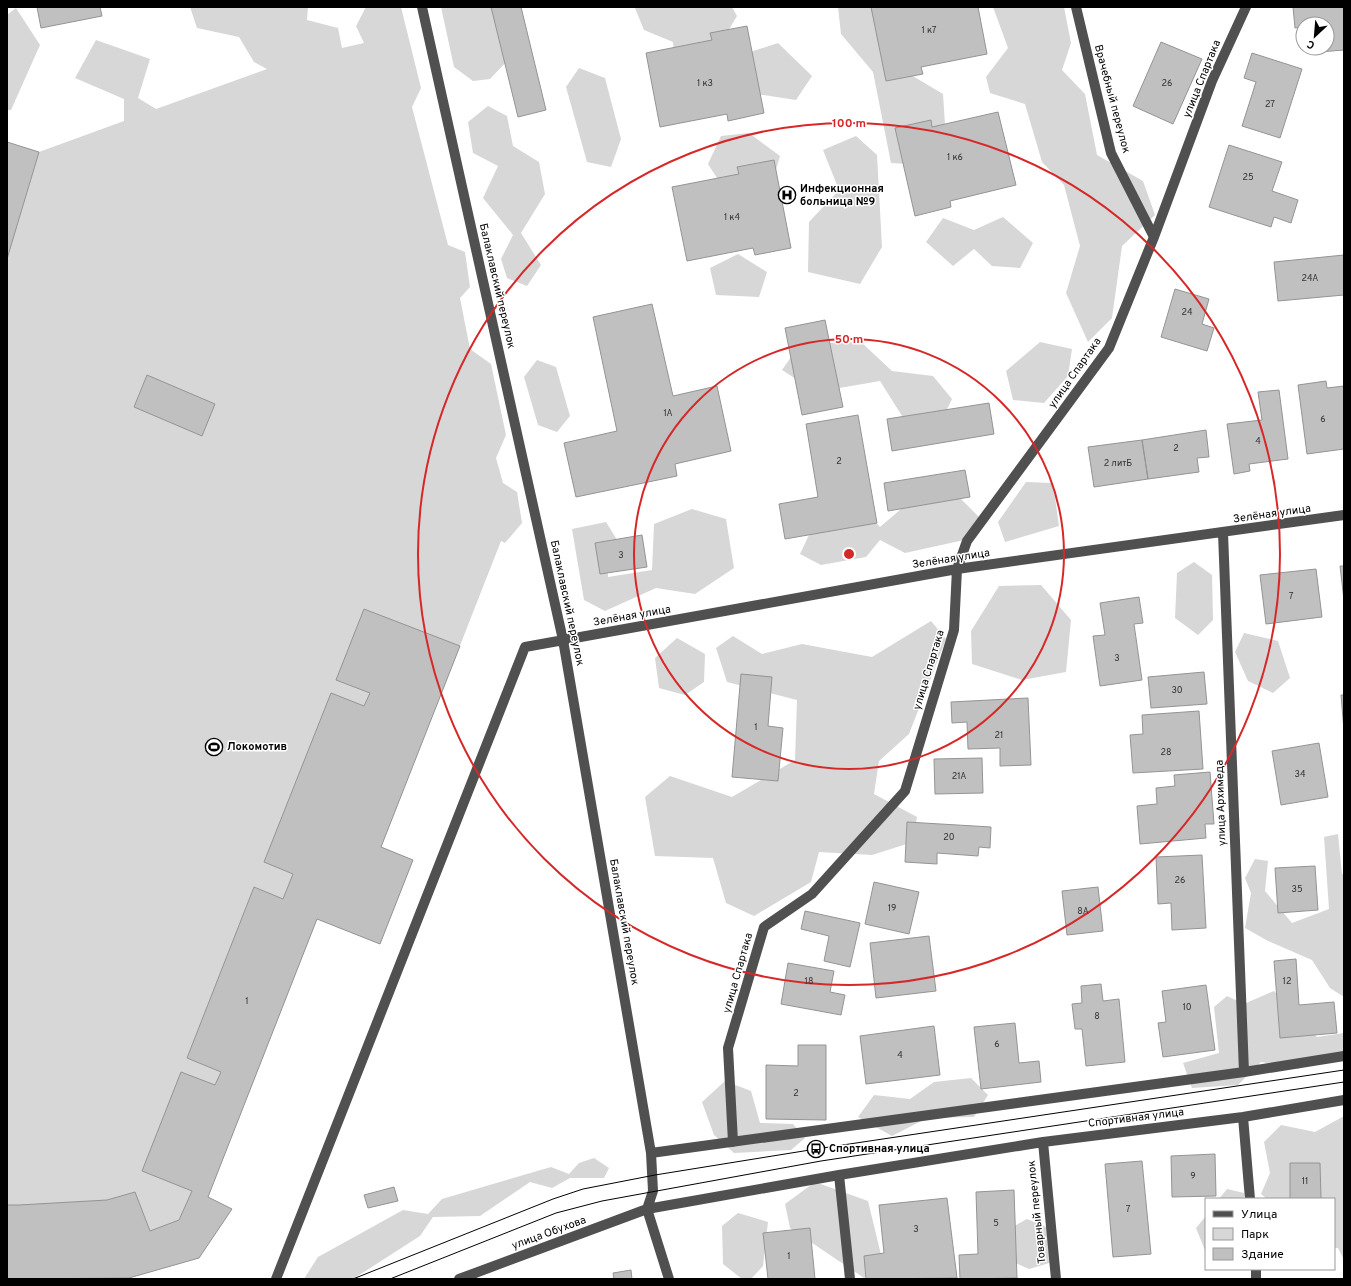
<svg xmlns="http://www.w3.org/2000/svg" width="1351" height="1286" font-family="Overpass,sans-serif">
<rect width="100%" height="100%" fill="#fff"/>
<path fill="#d7d7d7" d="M190 7H308L307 20 338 28 342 48 364 43 356 26 366 7H401L421 88 412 107 448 245 465 252 470 287 460 298 470 349 491 364 506 435 496 458 503 483 517 492 522 523 505 543 501 541 381 847 413 860 380 944 317 919 208 1197 232 1209 199 1258 130 1277V1279H7V259L39 152 124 121V99L75 78 96 40 150 59 138 98 156 109 267 69 254 62 239 37 197 28Z
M441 7H499L508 60 490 79 473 81 454 67Z
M732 7 737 16 721 43 741 55 778 43 812 76 796 100 750 93 675 71 673 42 644 30 635 8Z
M838 7H881L891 63 943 94 946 140 921 165 891 163 873 72 841 34Z
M993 7H1064L1071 43 1062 70 1085 94 1097 155 1143 181 1155 215 1122 246 1112 318 1088 342 1066 293 1080 246 1064 185 1042 162 1025 104 990 93 986 77 1008 48Z
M16 8 40 45 11 110H7V15Z
M579 68 605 78 621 139 611 167 587 162 566 87Z
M488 106 507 116 513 146 539 162 545 194 521 233 541 265 527 286 507 278 501 259 513 235 483 198 498 166 473 153 468 122Z
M749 133 780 156 769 193 735 206 708 164 721 136Z
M856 136 877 155 882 247 860 284 808 272 809 222 839 190 823 150Z
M1003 217 1033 243 1020 268 992 266 974 249 953 266 926 242 943 218 974 230Z
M738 254 767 272 759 297 716 295 710 268Z
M861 342 892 371 933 376 952 399 940 424 909 427 880 381 816 392 782 370 800 344Z
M1040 342 1072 349 1068 376 1044 403 1013 400 1006 371Z
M537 360 556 367 570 416 557 432 538 425 524 377Z
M1026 482 1053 483 1059 526 1005 542 998 522Z
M956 494 979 517 964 540 905 553 880 540 866 557 821 565 800 554 815 522 863 509 880 527 901 509Z
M692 509 726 519 734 568 695 594 656 588 605 611 584 600 572 529 606 522 619 543 608 559V577L652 570 654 524Z
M1194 562 1212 575 1213 620 1198 635 1175 618 1177 573Z
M1041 585 1071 620 1066 672 1022 680 972 664 971 631 999 586Z
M931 621 946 639 909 734 879 761 874 794 917 817 913 842 872 855 819 852 811 882 754 916 726 903 713 858 655 856 645 797 670 776 732 797 795 760 797 700 727 682 716 648 733 636 762 654 802 644 872 657Z
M1244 633 1278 641 1290 678 1273 693 1248 681 1235 652Z
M677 638 705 654 704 682 685 695 659 688 655 658Z
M1338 834 1342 874H1344V997L1330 988 1312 960 1268 941 1245 928 1251 893 1245 878 1255 859 1268 861 1265 891 1292 923 1329 909 1324 837Z
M1274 991 1317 1037 1344 1033V1053L1325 1055 1298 1069 1261 1062 1238 1085 1192 1088 1183 1063 1219 1053 1214 1007 1227 996 1244 1004Z
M971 1078 988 1095 974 1117 927 1118 892 1136 858 1117 874 1095 910 1099 934 1082Z
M725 1081 751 1091 760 1123 793 1124 805 1138 791 1150 734 1153 714 1135 702 1102Z
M1344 1116V1260L1338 1248H1334V1199H1267L1261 1194 1270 1173 1264 1142 1281 1125 1315 1132Z
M594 1158 609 1168 604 1178H570L552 1188 530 1182 480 1216 433 1217 420 1236 353 1279H304L318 1257 403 1210 428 1214 442 1199 551 1167 569 1174 579 1163Z
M815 1182 868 1201 883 1263 864 1278 790 1228 785 1204Z
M1227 1189 1244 1193V1199H1219Z
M738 1213 768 1222 763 1266 751 1279H742L723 1264 722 1226Z
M1206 1216V1253L1196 1228Z
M1027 1219 1056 1231V1261L1029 1269 1009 1260 1005 1231Z"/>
<path fill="#c0c0c0" stroke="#949494" d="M37 7H100L102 16 41 28Z
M491 7H521L546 110 518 117Z
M871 7H978L987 54 921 67 923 74 886 81Z
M1293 7H1344V50L1319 52V48H1327V24H1303V27L1295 28Z
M747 26 764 113 728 121 727 114 660 127 646 53 712 40 710 33Z
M1161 42 1202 59 1173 124 1133 106Z
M1252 53 1302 69 1280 138 1242 126 1256 82 1244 78Z
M998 112 1016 185 950 201 951 207 915 216 895 128 931 120 932 127Z
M7 142 39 152 7 259Z
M1229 145 1282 162 1272 191 1298 200 1291 223 1274 217 1271 227 1209 207Z
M774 160 791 248 755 255 753 248 687 261 672 187 739 174 737 167Z
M1344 255V295L1278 301 1274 262Z
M1175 289 1209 299 1202 324 1214 328 1207 351 1161 337Z
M652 304 673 396 717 386 731 451 675 464 677 476 576 497 564 443 617 431 593 317Z
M825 320 843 407 802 415 785 328Z
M147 375 215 404 202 436 134 407Z
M1326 381 1327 388 1344 386V449L1307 454 1298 385Z
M1279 390 1288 459 1249 464 1250 471 1234 474 1227 424 1262 420 1258 392Z
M989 403 994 434 892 451 887 419Z
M858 415 877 523 785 539 779 504 818 497 806 424Z
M1206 430 1209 457 1197 458 1199 472 1148 479 1142 440Z
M1142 440 1148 479 1094 487 1088 447Z
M965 470 970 497 888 511 884 483Z
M642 535 647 567 600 574 595 543Z
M1340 566H1344V600Z
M1316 569 1322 617 1266 624 1260 575Z
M1139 597 1143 623 1134 624 1142 680 1100 686 1093 636 1105 635 1100 603Z
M364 609 460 646 381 847 413 860 380 944 317 919 208 1197 232 1209 199 1258 129 1278 7 1279V1205H19L107 1200 135 1192 150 1231 179 1220 192 1191 142 1171 181 1072 215 1085 221 1072 187 1058 254 887 283 899 293 874 264 862 331 693 364 706 370 693 336 680Z
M1204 672 1207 704 1151 708 1148 677Z
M741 674 772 677 768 726 783 728 778 781 732 777Z
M1341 695H1344V730Z
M1028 698 1031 765 1000 766V748L968 749 967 722 952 723 951 702Z
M1199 711 1203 769 1133 773 1130 735 1143 734 1142 715Z
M1319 743 1328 797 1281 805 1272 751Z
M982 758 983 793 935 794 934 759Z
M1210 772 1214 824H1205L1206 838 1140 844 1137 806 1157 804 1156 788 1175 786 1174 775Z
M907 822 991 827 990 848 979 847 978 856 937 853V864L905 862Z
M1202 855 1206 928 1172 930 1171 903 1158 904 1156 857Z
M1315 866 1318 910 1278 913 1275 868Z
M874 882 919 892 909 934 865 924Z
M1098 887 1103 931 1067 935 1062 891Z
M805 911 860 923 850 967 824 961 829 936 801 929Z
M929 936 936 991 876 998 870 943Z
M1296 959 1299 1005 1334 1002 1337 1033 1280 1038 1274 961Z
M788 963 834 971 830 992 845 995 841 1015 781 1004Z
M1101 984 1103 1001 1119 999 1125 1062 1086 1066 1082 1029H1075L1072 1004 1082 1003 1081 986Z
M1206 985 1215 1050 1163 1057 1158 1023 1166 1022 1162 991Z
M1015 1023 1019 1063 1039 1061 1041 1082 981 1089 974 1027Z
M934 1026 940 1075 866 1084 860 1036Z
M798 1045H826V1120L766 1119V1065L798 1066Z
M1215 1154 1216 1196 1172 1197 1171 1156Z
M1142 1161 1151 1254 1113 1257 1105 1164Z
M1290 1163H1320L1321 1199H1290Z
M394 1187 398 1201 368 1208 364 1195Z
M1014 1190 1017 1278 960 1279 959 1255 978 1254 976 1192Z
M947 1198 957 1278 866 1279 864 1256 884 1253 879 1205Z
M810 1228 815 1279H768L763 1233Z
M631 1270 632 1279H614L613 1273Z"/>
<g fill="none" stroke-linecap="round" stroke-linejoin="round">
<path stroke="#505050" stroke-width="10" d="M422 7 563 640 651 1153 653 1191 647 1209
M1076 7 1111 153 1154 237
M1223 533 1244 1072
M1243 1117 1250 1199
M733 1142 728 1048 764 927 812 894 905 791 954 630 957 569 967 541 1109 348 1154 237 1212 81 1246 7
M1043 1142 1056 1279
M651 1153 1244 1072 1344 1056
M839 1175 850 1279
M647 1209 669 1279
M1256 1269V1279
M276 1279 525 647 957 569 1344 515
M459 1279 647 1209 839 1175 1043 1142 1243 1117 1344 1100"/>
<path stroke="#000" stroke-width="1" d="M353 1279 553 1199 583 1189 655 1175 816 1149 1344 1070
M390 1279 556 1213 602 1201 821 1161 1344 1082"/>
</g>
<g fill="none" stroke="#d62828" stroke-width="2">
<circle cx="849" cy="554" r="215"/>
<circle cx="849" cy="554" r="431"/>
</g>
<defs>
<symbol id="hospital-ring" viewBox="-11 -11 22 22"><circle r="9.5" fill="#fff" stroke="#000" stroke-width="1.5"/><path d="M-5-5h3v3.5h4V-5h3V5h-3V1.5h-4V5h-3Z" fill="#000"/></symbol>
<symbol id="stadium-ring" viewBox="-11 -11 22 22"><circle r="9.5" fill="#fff" stroke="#000" stroke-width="1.5"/><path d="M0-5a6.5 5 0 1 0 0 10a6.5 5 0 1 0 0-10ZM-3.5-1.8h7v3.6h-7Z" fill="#000"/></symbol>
<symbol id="bus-ring" viewBox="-11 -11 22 22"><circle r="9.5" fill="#fff" stroke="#000" stroke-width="1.5"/><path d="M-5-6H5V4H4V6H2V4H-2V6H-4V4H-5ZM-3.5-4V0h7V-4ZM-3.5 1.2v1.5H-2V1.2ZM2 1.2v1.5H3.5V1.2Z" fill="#000"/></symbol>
</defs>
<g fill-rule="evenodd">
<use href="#hospital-ring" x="777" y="185" width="20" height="20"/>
<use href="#stadium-ring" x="204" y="737" width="20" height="20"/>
<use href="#bus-ring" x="806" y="1139" width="20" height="20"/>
</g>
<g text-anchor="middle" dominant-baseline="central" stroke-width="3" stroke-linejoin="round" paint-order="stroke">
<g font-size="9" fill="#303030">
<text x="929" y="30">1 к7</text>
<text x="705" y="83">1 к3</text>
<text x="1167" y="83">26</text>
<text x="1270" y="104">27</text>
<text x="955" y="157">1 к6</text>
<text x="1248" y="177">25</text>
<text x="732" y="217">1 к4</text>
<text x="1310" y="278">24А</text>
<text x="1187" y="312">24</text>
<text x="668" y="413">1А</text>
<text x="1323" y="419">6</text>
<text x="1258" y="441">4</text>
<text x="1176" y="448">2</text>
<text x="839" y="461">2</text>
<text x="1118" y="463">2 литБ</text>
<text x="621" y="555">3</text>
<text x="1291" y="596">7</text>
<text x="1117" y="658">3</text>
<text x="1177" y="690">30</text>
<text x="756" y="727">1</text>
<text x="999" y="735">21</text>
<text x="1166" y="752">28</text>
<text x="1300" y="774">34</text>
<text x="959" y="776">21А</text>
<text x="949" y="837">20</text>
<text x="1180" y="880">26</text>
<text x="1297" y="889">35</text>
<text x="892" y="908">19</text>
<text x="1083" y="911">8А</text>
<text x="809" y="981">18</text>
<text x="1287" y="981">12</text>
<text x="247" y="1001">1</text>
<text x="1187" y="1007">10</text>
<text x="1097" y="1016">8</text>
<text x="997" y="1044">6</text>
<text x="900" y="1055">4</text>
<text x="796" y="1093">2</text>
<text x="1193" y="1176">9</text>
<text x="1305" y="1181">11</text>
<text x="1128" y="1209">7</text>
<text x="996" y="1223">5</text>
<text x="916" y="1229">3</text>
<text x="789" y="1256">1</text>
</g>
<g font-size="11" fill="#000" stroke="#fff">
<text transform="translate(1202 79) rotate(-68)">улица Спартака</text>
<text transform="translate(1112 99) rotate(75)">Врачебный переулок</text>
<text transform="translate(497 286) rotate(77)">Балаклавский переулок</text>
<text transform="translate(1075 373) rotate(-55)">улица Спартака</text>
<text transform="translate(1272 514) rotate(-8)">Зелёная улица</text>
<text transform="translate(951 559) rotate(-9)">Зелёная улица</text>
<text transform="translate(567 603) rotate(78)">Балаклавский переулок</text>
<text transform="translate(632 616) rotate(-10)">Зелёная улица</text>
<text transform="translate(929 670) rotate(-73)">улица Спартака</text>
<text transform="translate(1221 803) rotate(-92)">улица Архимеда</text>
<text transform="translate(624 922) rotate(80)">Балаклавский переулок</text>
<text transform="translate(738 973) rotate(-74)">улица Спартака</text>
<text transform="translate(1136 1118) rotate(-7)">Спортивная улица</text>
<text transform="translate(1037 1212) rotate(-96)">Товарный переулок</text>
<text transform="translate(549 1233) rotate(-20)">улица Обухова</text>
</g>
<g font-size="11" font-weight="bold" fill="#000" stroke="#fff" text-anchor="start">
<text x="800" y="189">Инфекционная<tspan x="800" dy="13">больница №9</tspan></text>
<text x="227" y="747">Локомотив</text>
<text x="829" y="1149">Спортивная улица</text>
</g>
</g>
<circle cx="849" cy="554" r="6" fill="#d62828" stroke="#fff" stroke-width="2"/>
<g font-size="12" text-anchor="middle" font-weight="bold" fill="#d62828" stroke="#fff" stroke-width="3" stroke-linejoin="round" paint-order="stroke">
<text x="849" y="127">100 m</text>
<text x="849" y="343">50 m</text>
</g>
<rect width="1351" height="1286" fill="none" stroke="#000000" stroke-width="16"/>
<rect x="1205" y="1198" width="130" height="72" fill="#ffffff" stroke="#999999"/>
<rect x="1213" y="1211" width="20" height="6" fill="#505050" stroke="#999999"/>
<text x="1241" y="1218" font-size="12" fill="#000000">Улица</text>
<rect x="1213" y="1228" width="20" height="12" fill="#d7d7d7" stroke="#999999"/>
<text x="1241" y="1238" font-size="12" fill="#000000">Парк</text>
<rect x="1213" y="1248" width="20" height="12" fill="#c0c0c0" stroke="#999999"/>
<text x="1241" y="1258" font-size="12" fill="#000000">Здание</text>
<g transform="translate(1315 36) rotate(206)"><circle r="19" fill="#ffffff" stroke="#999999"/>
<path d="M0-3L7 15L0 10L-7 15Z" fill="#000000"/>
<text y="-6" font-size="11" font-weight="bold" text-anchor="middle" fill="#000000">С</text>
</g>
</svg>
